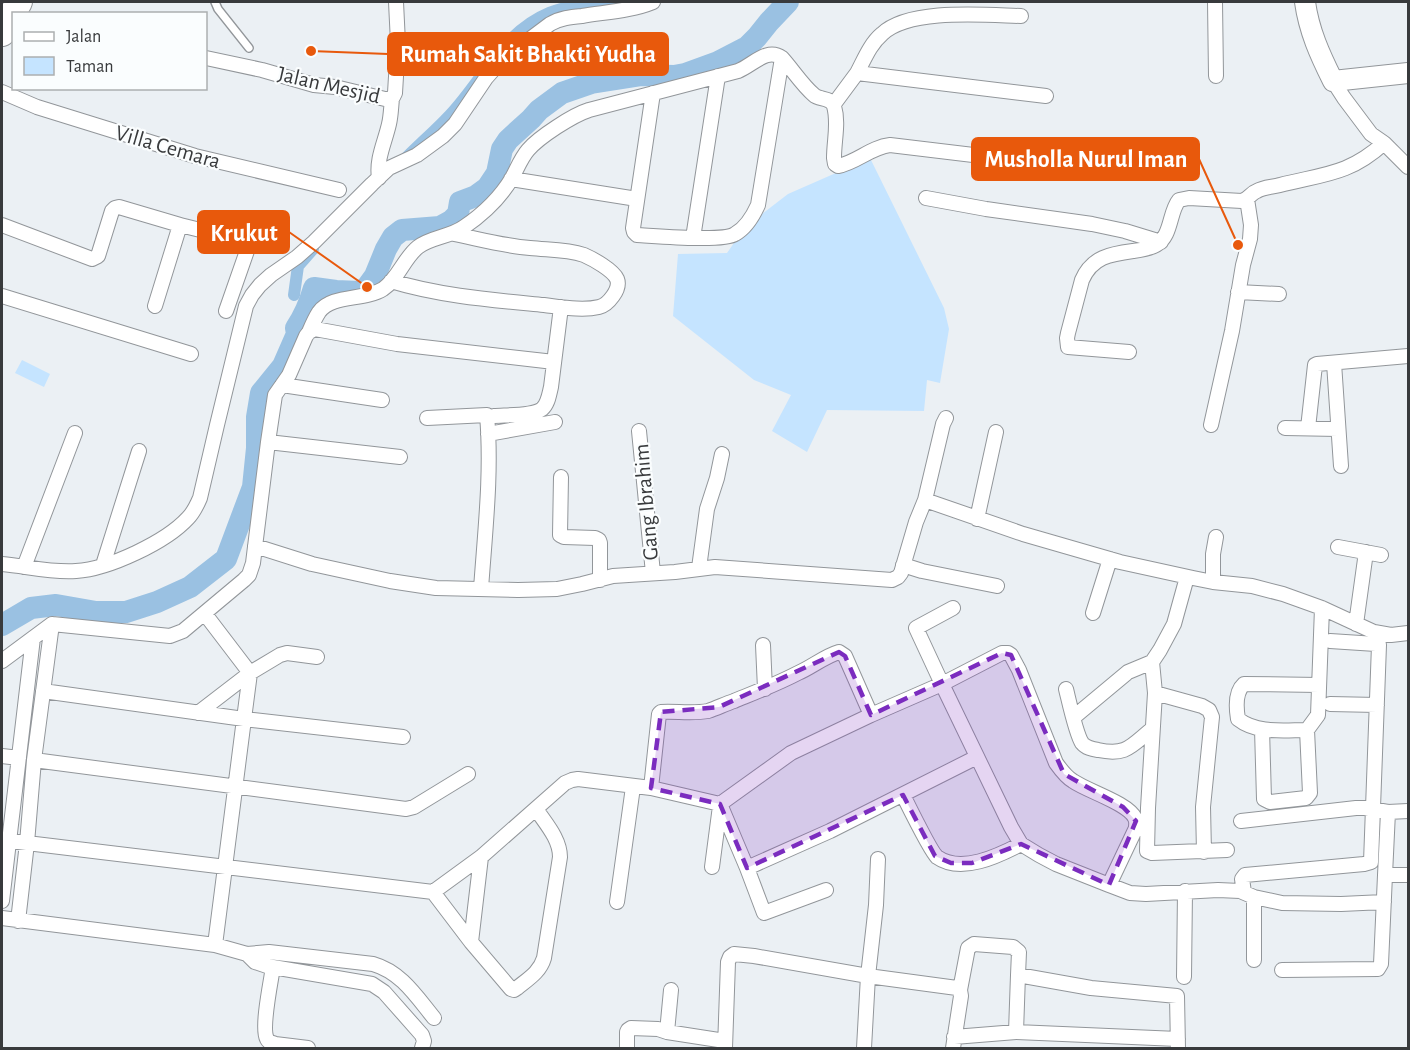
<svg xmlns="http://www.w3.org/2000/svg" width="1410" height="1050" font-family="'Alegreya Sans',sans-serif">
<rect width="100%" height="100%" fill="#ebf0f4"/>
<path fill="#c5e4ff" d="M870 158 944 308 949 329 940 383 927 380 924 411 827 410 807 452 772 431 791 395 754 380 673 316 678 254 727 253 745 227 788 194Z
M22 360 50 374 44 387 15 373Z"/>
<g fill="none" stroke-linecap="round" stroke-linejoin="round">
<path stroke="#9ac1e2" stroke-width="12" d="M407 157C421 143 437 129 450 115 483 80 503 32 549 13 567 5 593 4 613 2
M294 295 298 266 313 249"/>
<path stroke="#9ac1e2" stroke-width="22" d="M2 625 31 608 56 605 96 612H126L157 602 190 587 226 559 253 487 257 448V417L261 393 283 366 297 334 296 328C304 316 310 302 314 288L336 291 360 292 367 287 375 276 386 249 393 237 402 230 440 227 451 221 458 214 460 202 476 196 487 188 497 173 502 149 508 140 531 119 539 110 562 93 591 83 642 75 674 76 685 74 718 62 747 47 757 37 769 22 788 2"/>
<defs>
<path id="lane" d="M215 2 218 9 249 48"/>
<path id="street" d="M1215 2 1216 76
M206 58 262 70 314 85 335 87 385 99H392L395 93 398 43 396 2
M857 73C864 60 870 44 882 34 909 8 985 15 1021 16
M1333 81 1344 98 1371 134 1384 143 1408 167
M2 92 37 107 195 156 339 190
M653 93 633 228 634 232 637 235C656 236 723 242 735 234 746 228 753 216 758 205L782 58
M834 104 857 73 1046 96
M379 178C376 159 385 142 389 124 391 116 391 107 392 99
M511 179 637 199
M926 198 986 209 1092 224 1125 231 1161 242
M2 225 92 259 98 256 112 211 115 208 119 207 180 225 245 241 248 248 226 311
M693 238 718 76
M391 281C440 296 493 300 544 305 561 307 582 311 599 307 608 305 621 289 617 279 613 270 593 259 584 255 566 249 549 250 530 248 504 246 479 239 454 234
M1238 292 1279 294
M2 296 191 354
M155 306 180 225
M309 332C312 325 315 318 319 312 332 294 364 301 383 289 398 279 404 258 418 247 431 237 450 237 464 227 483 214 500 198 512 178 517 169 521 158 528 150 539 137 573 115 589 110L738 71C753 65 767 47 782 58 792 69 803 86 814 95 819 100 831 97 834 106 839 123 834 140 834 158L835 164 838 166C856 163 871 147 890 145L1057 165
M1129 352 1068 347 1067 338 1068 333 1082 280C1092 257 1110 254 1133 251 1140 250 1149 249 1156 245 1172 236 1169 212 1179 200L1189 198 1242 201C1249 199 1251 193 1257 191 1263 187 1273 187 1280 185 1323 174 1349 175 1384 143
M1334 363 1341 466
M282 385 382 400
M494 416C506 415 533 416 542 409 548 404 549 395 551 387L561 307
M427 418 487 415C492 473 485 531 481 589
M1211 425 1232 331 1243 265 1250 239 1251 225 1247 199
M1285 428 1338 429
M1308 428 1315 365 1317 364 1408 356
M639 431 653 573
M488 434 555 422
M268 442 400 457
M561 477 560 535 564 537 595 538 599 540 600 543V580
M925 500 1023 534 1120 562 1193 578 1213 582 1252 586 1283 594 1322 608 1374 632 1391 635 1408 633
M977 519 996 432
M255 546 312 564 390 581 436 588 518 590 557 589 582 584 613 576 675 572 715 567 892 580 898 577 901 573 916 522 925 500 943 424 946 418
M1338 547 1381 555
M2 564C26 566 51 573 76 571 109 569 166 542 188 518 194 512 197 505 200 498L217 425 246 306 252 295 260 285 271 275 297 257 314 242 372 184 389 168 417 155 443 136 455 124 486 78 502 60 550 24C560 18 571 17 582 16 606 12 631 11 653 2
M103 565 139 451
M903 565 922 571 997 586
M24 567 75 433
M699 568 707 509 717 478 722 454
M1213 582V554L1216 537
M1093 613 1110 559
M205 614 250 673 244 719 403 737
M1356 624 1366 552
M763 645 765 689
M2 661 52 624 170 636 183 631 244 580 249 575 253 563 268 442 275 395 289 375 306 336 309 332 315 329 397 344 554 362
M1152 662 1155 693
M1066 689C1069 701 1076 734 1082 743 1086 748 1092 749 1098 750 1127 756 1131 746 1152 729
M43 691 244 719 215 945
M1330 704 1377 705
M198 713 250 673 280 655 287 653 317 657
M1074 717 1128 672 1152 662 1160 650 1174 624 1187 577
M1262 729 1264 799 1270 802 1306 798 1310 793 1307 730 1318 715 1322 608
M1307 730C1284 730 1257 734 1238 719 1236 707 1235 692 1244 684L1319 685
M2 756 19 758
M34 760 406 809 414 807 468 774
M651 788 659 714 661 712C676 711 692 714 708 711 717 708 725 704 734 701 756 692 777 684 798 673 812 667 825 656 839 652L845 656 871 715
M903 795C908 805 931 852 937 857 961 874 998 856 1021 844
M720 804 747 868 764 913 826 890
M1241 821 1356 808H1365L1388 812
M2 840 433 892 481 857 565 783 572 780 578 779 651 788 720 804 791 753 871 715 942 684 1011 827 1021 844 1039 855 1056 864 1109 885 1136 828C1136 823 1137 822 1135 818 1128 803 1087 791 1073 781 1066 777 1061 770 1056 763L1019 670 1011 655 1008 653H1002L942 684 916 628 953 608
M1204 852 1203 807 1212 717 1209 710 1202 706 1155 693 1148 808 1147 851 1152 853 1227 850
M712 867 720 806
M747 868 830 831 977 757
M1385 875 1388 812 1408 811
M1109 885 1130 893 1146 894 1218 890 1240 891 1254 897 1282 903 1341 904 1384 902
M433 892 471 942 511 989 514 990 517 988C528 979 540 972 544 958L560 857C560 839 546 824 536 809
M1244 892 1242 879 1245 875 1364 864 1371 862 1379 645 1376 644 1330 641
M2 901 33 638
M617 902 633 787
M2 918 215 945 247 954 255 962 267 966 372 984 384 992 422 1035 424 1041 422 1048
M18 921 27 843 34 760 52 624
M471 942 481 857
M247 954 269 952 373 964C401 972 416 996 434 1018
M1254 960V897
M273 967C271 981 261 1028 267 1039 269 1043 271 1042 275 1044L308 1048
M1282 970 1378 969 1381 964 1385 875H1408
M1184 977 1185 891
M960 990 968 948 974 944 1013 947 1019 952 1018 975 1091 988 1177 996 1178 1048
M667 1032 671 990
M1016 1032 1018 975
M954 1037 1016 1032 1178 1039
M627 1048V1032L628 1030 631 1028 658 1029 667 1032 725 1041
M725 1048 728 962 730 957 734 954 754 956 868 976 957 988 960 990 961 996 953 1048
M864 1048 868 976 876 905 878 859"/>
<path id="secondary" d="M1305 2C1309 31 1320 55 1333 81L1408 73"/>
<path id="highway" d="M2 33 19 2"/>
</defs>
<use href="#lane" stroke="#92969a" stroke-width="10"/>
<use href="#street" stroke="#92969a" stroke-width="16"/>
<use href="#secondary" stroke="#92969a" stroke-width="22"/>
<use href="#highway" stroke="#92969a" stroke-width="28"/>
<use href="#lane" stroke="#fff" stroke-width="7"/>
<use href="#street" stroke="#fff" stroke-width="14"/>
<use href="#secondary" stroke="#fff" stroke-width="20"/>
<use href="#highway" stroke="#fff" stroke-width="26"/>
</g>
<path fill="#7b2cbf" fill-opacity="0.2" stroke="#7b2cbf" stroke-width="4.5" stroke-dasharray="12 8" stroke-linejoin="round" d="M839 652 845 656 871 715 1002 653 1011 655 1064 774 1123 807 1136 821 1109 885 1021 844 972 863H951L935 856 903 795 747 868 720 804 651 788 661 712 719 707Z"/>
<g text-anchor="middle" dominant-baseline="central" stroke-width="4.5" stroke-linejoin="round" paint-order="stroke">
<g font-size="22" fill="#383a3c" stroke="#fafdfe">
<text transform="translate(329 85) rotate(13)">Jalan Mesjid</text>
<text transform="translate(168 147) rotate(16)">Villa Cemara</text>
<text transform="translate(646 502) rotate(-95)">Gang Ibrahim</text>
</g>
</g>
<path fill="none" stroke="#e8590c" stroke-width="2" d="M311 51L388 54M1238 245L1199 159M367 287L289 232"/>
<g fill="#e8590c" stroke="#fafdfe" stroke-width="2">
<circle cx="311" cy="51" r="6"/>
<circle cx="1238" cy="245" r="6"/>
<circle cx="367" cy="287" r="6"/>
</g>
<g fill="#e8590c" stroke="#e8590c" stroke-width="2">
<rect x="388" y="33" width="280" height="42" rx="6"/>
<rect x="972" y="138" width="227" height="42" rx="6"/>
<rect x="198" y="211" width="91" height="42" rx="6"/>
</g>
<g font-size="24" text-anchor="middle" font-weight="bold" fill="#fff">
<text x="528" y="62">Rumah Sakit Bhakti Yudha</text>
<text x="1086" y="167">Musholla Nurul Iman</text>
<text x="244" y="241">Krukut</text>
</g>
<rect width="1410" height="1050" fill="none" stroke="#383a3c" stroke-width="6"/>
<rect x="12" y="12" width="195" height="78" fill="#fafdfe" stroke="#acafb0" stroke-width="1.5"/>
<rect x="24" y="32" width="30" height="9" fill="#ffffff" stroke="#acafb0" stroke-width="1.5"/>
<text x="66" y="42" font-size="18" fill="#383a3c">Jalan</text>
<rect x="24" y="57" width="30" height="18" fill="#c5e4ff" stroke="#acafb0" stroke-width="1.5"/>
<text x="66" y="72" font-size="18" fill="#383a3c">Taman</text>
</svg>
